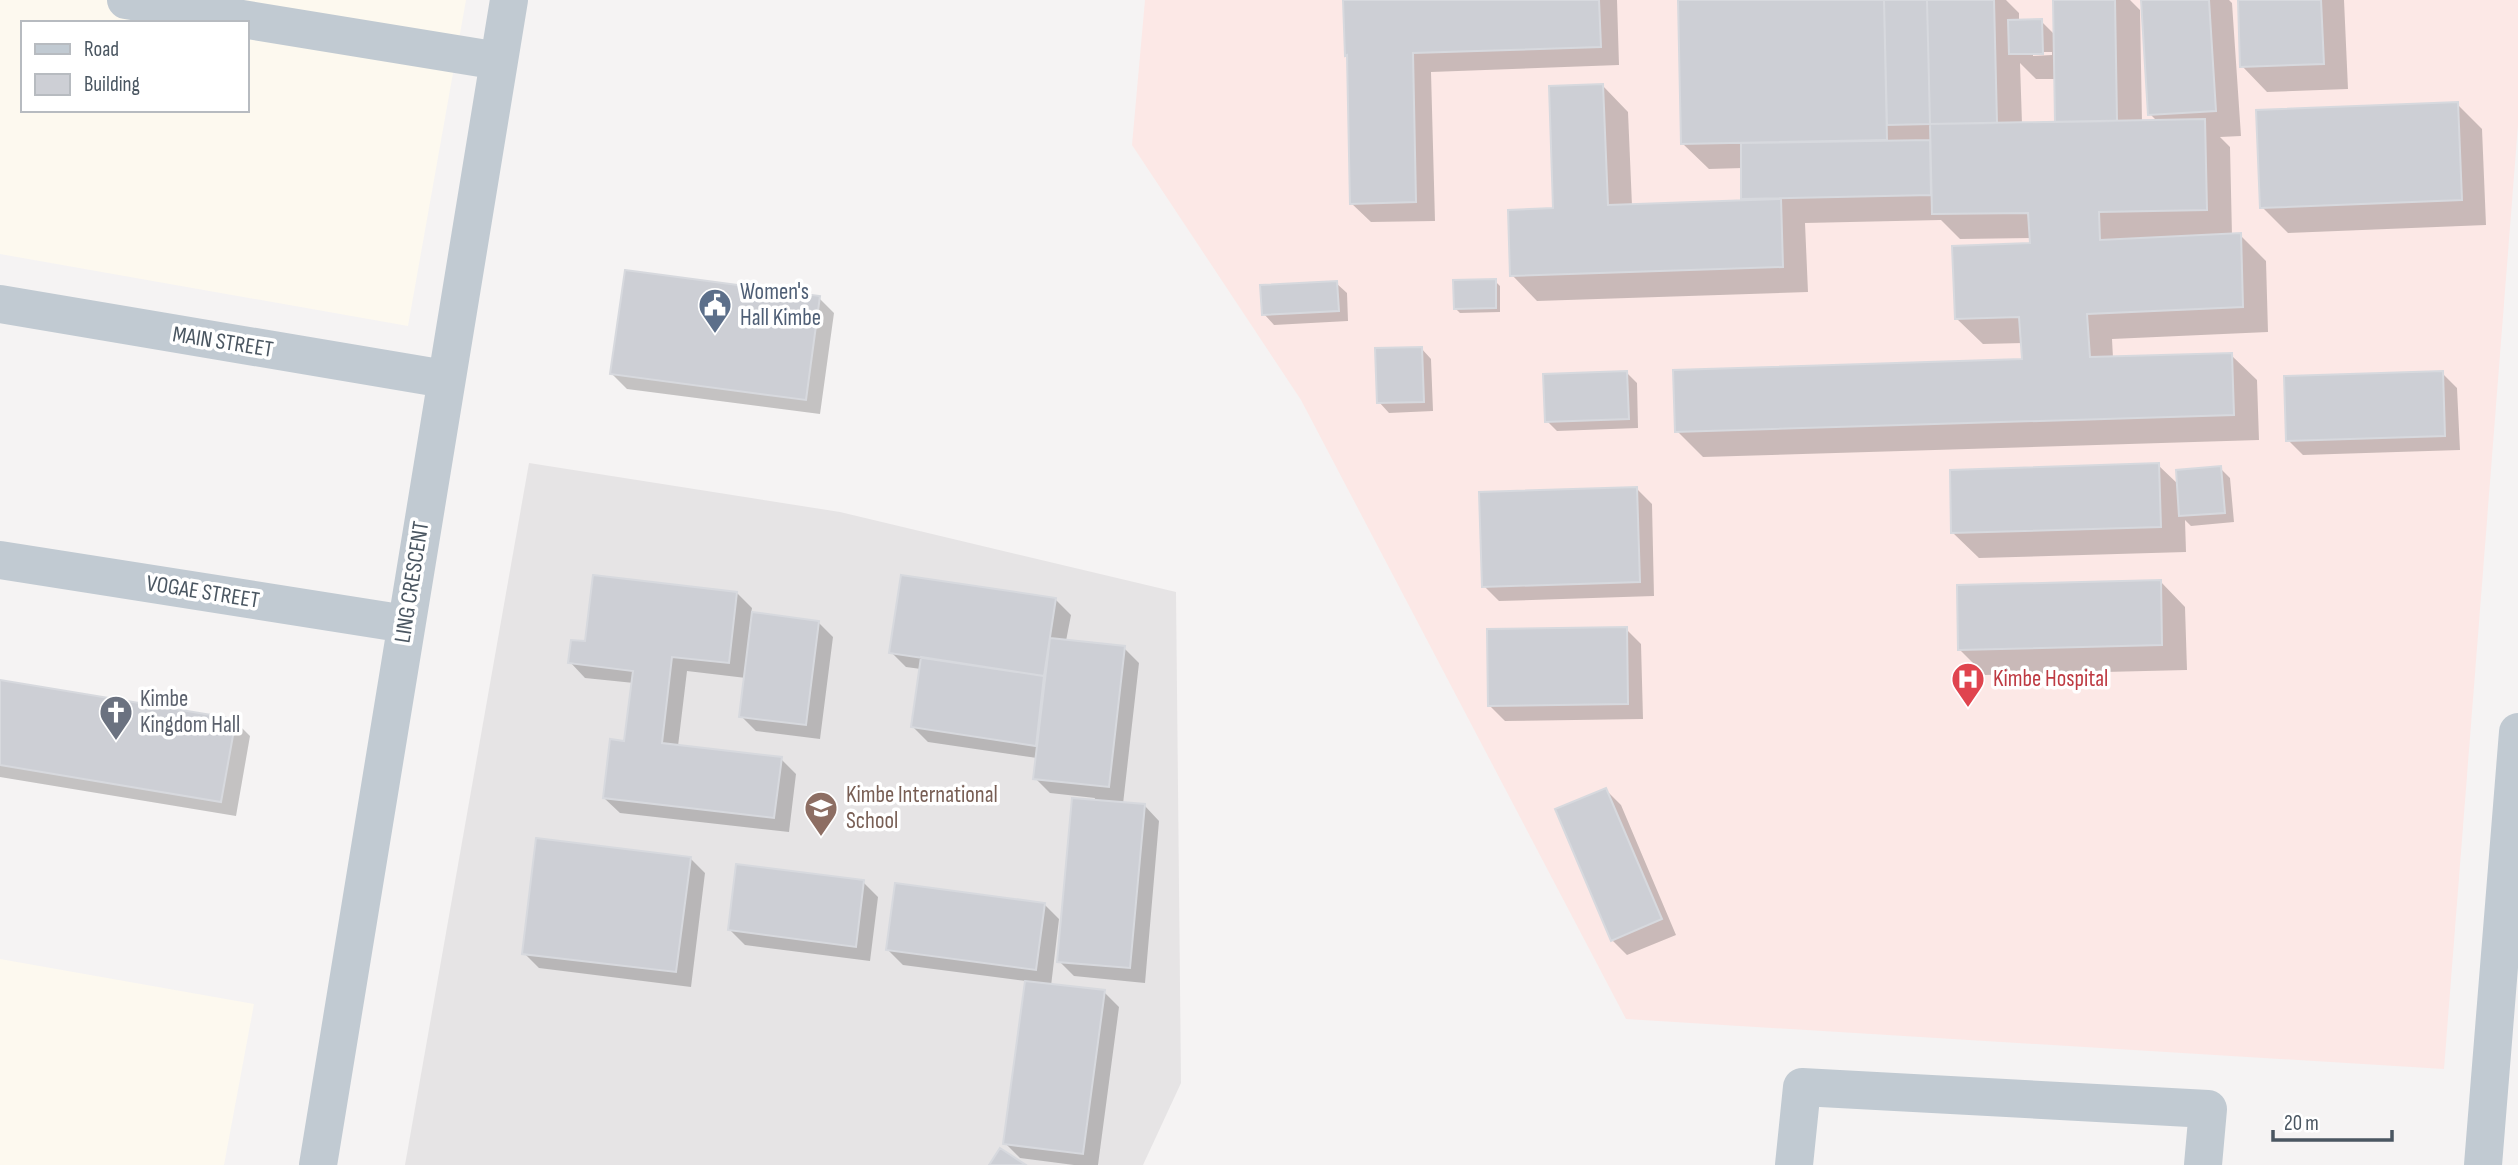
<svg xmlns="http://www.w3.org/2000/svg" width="2518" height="1165" font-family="'Sofia Sans Condensed',sans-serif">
<rect width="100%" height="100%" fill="#f5f3f3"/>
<path fill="#fdf9ef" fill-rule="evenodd" d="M0 0H466L408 326 0 254ZM23 23H247V110H23Z
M0 959 254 1004 224 1165H0Z"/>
<path fill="#e6e4e5" d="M529 463 840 512 1176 592 1181 1083 1143 1165H405Z"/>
<path fill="#fce8e6" d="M1145 0H2518V125L2444 1069 1626 1019 1301 400 1132 145Z"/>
<path fill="#0003" fill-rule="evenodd" d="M1344 0H1617L1619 65 1431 72 1435 221 1371 222 1351 203 1348 57 1346 55Z
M1680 0H2006L2019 13V21H2041L2055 35V0H2130L2140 10 2142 122H2158L2150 114 2143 0H2229L2232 3 2241 136 2220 137 2230 147 2232 236 2240 235 2266 261 2268 332 2112 339 2113 358 2231 355 2257 380 2259 440 1703 457 1677 431 2024 361 2023 343 1983 344 1957 319 2032 244V238L1960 239 1941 220 1805 223 1808 292 1537 301 1512 275 1555 210 1603 86 1628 112 1632 206 1743 202V168L1709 169 1683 144ZM2033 52H2052V55L2033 56ZM2020 63 2036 79H2056L2057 124H2022Z
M2240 0H2344L2348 89 2267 92 2242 66Z
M2457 104 2482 129 2486 225 2288 233 2262 207Z
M1495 281 1500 286V312L1460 313 1455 308Z
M1336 283 1347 293 1348 321 1274 325 1264 314Z
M819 298 834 313 820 414 627 389 612 374Z
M1421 348 1431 359 1433 411 1389 413 1379 402Z
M1627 373 1637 383 1638 428 1557 431 1547 421Z
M2442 373 2457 388 2460 450 2303 455 2288 440Z
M2158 465 2179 485 2220 468 2230 478 2234 522 2191 526 2185 520 2186 552 1979 558 1953 533Z
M1637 489 1652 504 1654 596 1499 601 1484 586Z
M2160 581 2185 607 2187 670 1985 675 1960 650Z
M737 593 752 608 751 614 818 622 833 637 820 739 756 731 741 716 746 678 687 671 678 746 781 759 796 774 789 832 620 813 604 798 626 743 634 683 585 678 570 662 587 643Z
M1056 600 1071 615 1066 641 1124 648 1139 663 1123 804 1144 805 1159 821 1145 983 1074 976 1059 961 1095 798 1050 793 1035 778 1037 758 928 742 913 727 921 669 906 667 891 652Z
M1626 629 1641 644 1643 719 1505 721 1490 706Z
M0 681 235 721 250 736 236 816 0 777Z
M1606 790 1621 805 1676 935 1627 955 1612 940Z
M690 858 705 873 691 987 539 968 524 953Z
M863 882 878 897 870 961 745 945 730 930Z
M1044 904 1059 919 1051 986 1104 992 1119 1007 1098 1165H1074L1020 1158 1005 1143 1026 981 903 965 888 950Z"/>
<path fill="#cdcfd5" stroke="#d7d9de" stroke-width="2" d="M1343 0H1599L1601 47 1413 53 1416 202 1350 204 1347 55 1345 56Z
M1678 0H1884L1887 140 1681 144Z
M1884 0H1927L1930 124 1887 125Z
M1927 0H1994L1997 123 1930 124Z
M2053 0H2115L2117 121 2055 122Z
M2141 0H2209L2216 111 2148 115Z
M2238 0H2321L2324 64 2240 67Z
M2042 19 2043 54H2009L2008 20Z
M1603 84 1608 205 1781 199 1783 267 1510 276 1508 210 1553 208 1549 86Z
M2458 102 2462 200 2260 208 2256 110Z
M2205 119 2207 210 2099 212 2100 240 2241 233 2243 307 2087 314 2090 357 2232 353 2234 415 1675 432 1673 370 2022 359 2019 317 1955 319 1952 246 2030 243 2028 213 1932 214 1930 124Z
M1930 140 1931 195 1741 199V143Z
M625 270 820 296 806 400 610 374Z
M1496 279V308L1454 309 1453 280Z
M1337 281 1339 311 1262 315 1260 285Z
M1422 347 1424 402 1377 403 1375 348Z
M1627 371 1629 419 1545 422 1543 374Z
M2443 371 2445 436 2286 441 2284 376Z
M2159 463 2161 527 1951 533 1950 470Z
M2221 466 2225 513 2179 516 2176 470Z
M1637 487 1640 582 1482 587 1479 492Z
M593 575 737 592 729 663 672 657 662 743 782 757 774 818 603 798 610 739 624 741 633 671 568 663 571 640 585 641Z
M901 575 1056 598 1044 676 889 653Z
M2161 580 2162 645 1958 650 1957 585Z
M752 612 819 621 806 725 739 717Z
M1627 627 1628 704 1488 706 1487 629Z
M1050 638 1125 646 1109 787 1033 779Z
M921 657 1044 676 1036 746 911 727Z
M0 680 236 719 221 802 0 765Z
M1606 788 1662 919 1611 941 1555 809Z
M1072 798 1145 804 1130 968 1057 962Z
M536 838 691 857 676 972 522 954Z
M736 864 864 880 856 947 728 930Z
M895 883 1045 903 1036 970 886 950Z
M1025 981 1105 990 1083 1154 1003 1144Z
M1000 1148 1026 1165H989Z"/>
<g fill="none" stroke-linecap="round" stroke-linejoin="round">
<path stroke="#c1cad2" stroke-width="38" d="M126 0 499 61
M0 304 445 379
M0 560 406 624
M318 1165 509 0
M1794 1165 1802 1087 2208 1109 2203 1165
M2483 1165 2518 732"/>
</g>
<defs>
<symbol id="civic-pin" viewBox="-11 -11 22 30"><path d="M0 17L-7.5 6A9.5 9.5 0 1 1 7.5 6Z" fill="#5c6f8a" stroke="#fff"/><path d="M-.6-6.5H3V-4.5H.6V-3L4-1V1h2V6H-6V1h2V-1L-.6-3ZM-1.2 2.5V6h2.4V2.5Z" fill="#fff"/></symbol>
<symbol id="hospital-pin" viewBox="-11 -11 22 30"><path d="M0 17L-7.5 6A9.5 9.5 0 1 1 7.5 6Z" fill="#e0444e" stroke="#fff"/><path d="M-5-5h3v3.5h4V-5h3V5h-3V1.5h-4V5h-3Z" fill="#fff"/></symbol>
<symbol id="church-pin" viewBox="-11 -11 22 30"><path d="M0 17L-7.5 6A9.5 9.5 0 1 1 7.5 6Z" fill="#6b7280" stroke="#fff"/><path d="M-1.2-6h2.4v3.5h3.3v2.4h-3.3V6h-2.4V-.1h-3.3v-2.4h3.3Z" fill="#fff"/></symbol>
<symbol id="school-pin" viewBox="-11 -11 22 30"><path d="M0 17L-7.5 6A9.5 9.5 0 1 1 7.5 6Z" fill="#8d6e63" stroke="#fff"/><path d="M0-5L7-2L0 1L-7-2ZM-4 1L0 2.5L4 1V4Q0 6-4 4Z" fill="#fff"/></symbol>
</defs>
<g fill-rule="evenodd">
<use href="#civic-pin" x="696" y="286" width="38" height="52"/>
<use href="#hospital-pin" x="1949" y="660" width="38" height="52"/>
<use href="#church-pin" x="97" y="693" width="38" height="52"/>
<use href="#school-pin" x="802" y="789" width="38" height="52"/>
</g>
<g text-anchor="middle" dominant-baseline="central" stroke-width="7" stroke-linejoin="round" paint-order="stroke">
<g font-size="23" fill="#4e5e75" stroke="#fff" text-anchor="start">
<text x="740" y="292">Women's<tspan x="740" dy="26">Hall Kimbe</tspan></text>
</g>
<g font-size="23" fill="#4a5661" stroke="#fff">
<text transform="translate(223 342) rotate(9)">MAIN STREET</text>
<text transform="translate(412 582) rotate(-81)">LING CRESCENT</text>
<text transform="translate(203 592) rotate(9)">VOGAE STREET</text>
</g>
<g font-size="23" fill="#be3a42" stroke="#fff" text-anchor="start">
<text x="1993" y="679">Kimbe Hospital</text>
</g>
<g font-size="23" fill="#5b616d" stroke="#fff" text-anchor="start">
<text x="140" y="699">Kimbe<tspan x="140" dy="26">Kingdom Hall</tspan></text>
</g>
<g font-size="23" fill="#785e54" stroke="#fff" text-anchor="start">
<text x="846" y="795">Kimbe International<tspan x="846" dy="26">School</tspan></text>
</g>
</g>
<rect x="21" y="21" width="228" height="91" fill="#ffffff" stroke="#b7bbc0" stroke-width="2"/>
<rect x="35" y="44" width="35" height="10" fill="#c1cad2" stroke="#b7bbc0" stroke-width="2"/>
<text x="84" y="56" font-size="21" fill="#4a5661">Road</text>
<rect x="35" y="74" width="35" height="21" fill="#cdcfd5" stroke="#b7bbc0" stroke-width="2"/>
<text x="84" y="91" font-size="21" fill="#4a5661">Building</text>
<path d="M2273 1130v10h119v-10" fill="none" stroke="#4a5661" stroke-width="3.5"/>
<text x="2284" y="1130" font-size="21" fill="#4a5661" stroke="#ffffff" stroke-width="5" paint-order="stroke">20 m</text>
</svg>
